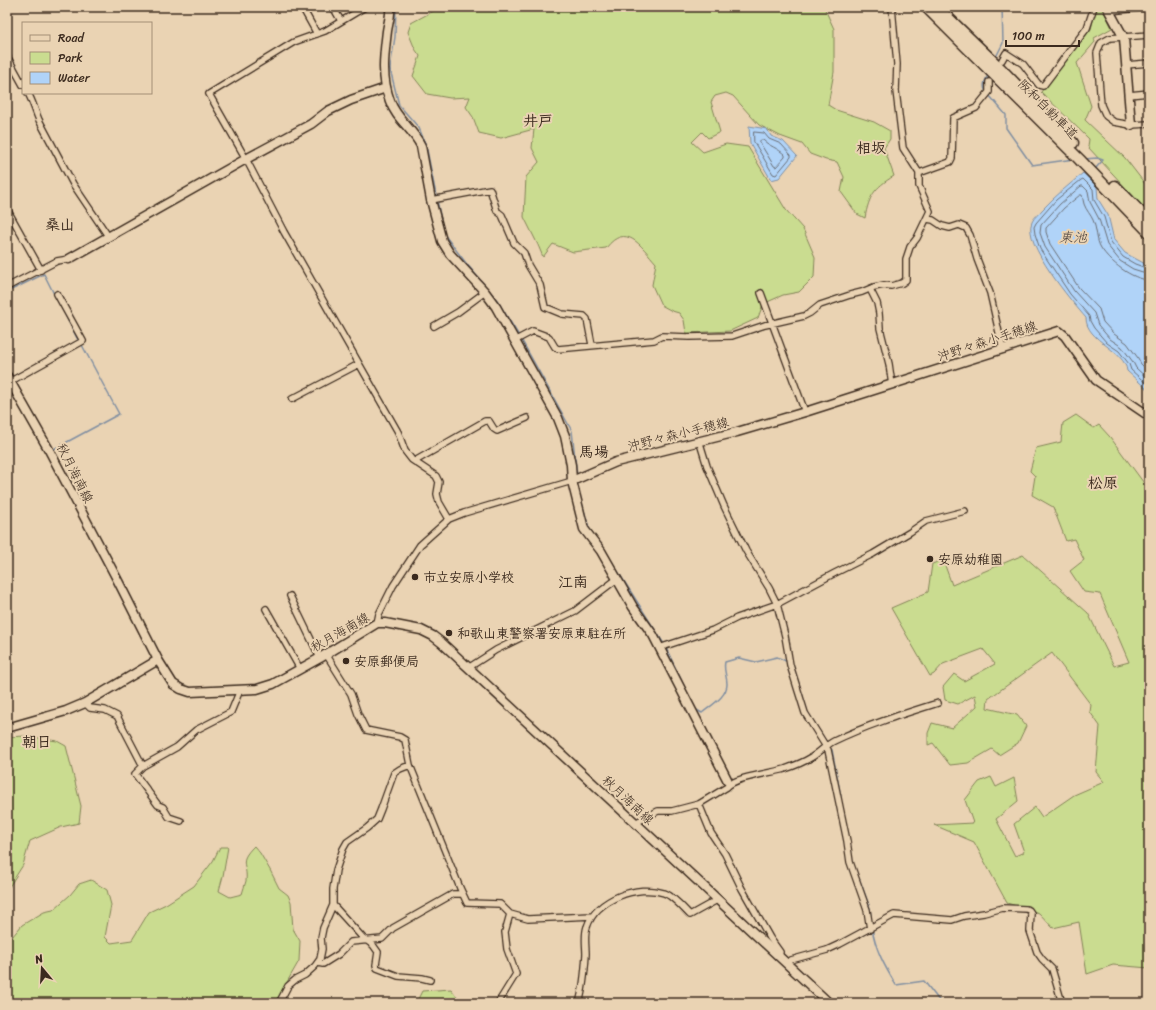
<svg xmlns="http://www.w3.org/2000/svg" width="1156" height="1010" font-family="Sriracha,'Klee One',sans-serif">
<rect width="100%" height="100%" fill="#ead3b3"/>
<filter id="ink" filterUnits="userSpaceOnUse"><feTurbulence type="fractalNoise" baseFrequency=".025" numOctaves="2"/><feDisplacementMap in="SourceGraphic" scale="8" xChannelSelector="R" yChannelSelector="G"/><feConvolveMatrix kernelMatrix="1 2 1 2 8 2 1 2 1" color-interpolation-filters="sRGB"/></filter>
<g filter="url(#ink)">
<path fill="#cadc90" stroke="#828357" d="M441 7H758L763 9 764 7H824L834 29V72L828 105 836 110 874 122 890 131V139L884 148 894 176C874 188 869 196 865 218L857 214 841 192 844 177 837 162 826 160 810 154 802 144 780 136 759 125 733 96 726 93 715 96 711 102 720 132 708 138 702 132 692 142 703 152 726 144 748 147 786 210 803 229 815 257 814 277 799 292 783 295 763 304 758 318 730 331 686 333 684 320 679 313 672 311 661 305 652 285 656 263C641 246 626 222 606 248L573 252 553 244 543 257 538 245 524 217 526 177 539 162 532 148 534 129 501 138 479 133 473 117 466 107 470 97 450 98 427 94 413 76 420 56 415 49 408 32 411 23Z
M1096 7H1102L1112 28 1094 38 1095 42 1077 63 1091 106 1085 120 1125 158 1149 189V213L1088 147 1089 139 1041 92 1091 29Z
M1076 415 1094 428 1099 425 1110 437 1149 490V968L1113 965 1087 974 1079 922 1053 928 1039 913 1007 903 974 842 934 825 973 823 965 800 979 782 991 777 996 787 1014 778 1018 801 996 819 1015 856 1024 852 1014 824 1035 807 1042 817 1074 795 1104 782 1096 772 1100 726 1090 712 1091 705 1052 653 988 699 987 708 1017 715 1026 726 1018 743 999 755 992 749 968 763 950 765 933 743 928 745V733L932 723 952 728 977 706 975 695 958 704 945 700 943 687 954 674 964 681 995 664 983 649 943 664 934 674 930 676 891 608 928 592 932 564 943 560 952 585 1023 555 1088 613 1114 666 1129 662 1100 594 1084 592 1070 571 1084 560 1074 539 1066 541 1053 507 1032 495 1035 476 1030 471 1036 448 1061 442 1063 423Z
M26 736 57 741 66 746 81 806 79 823 61 827 30 841 23 865 7 890V833L8 830 7 828V737Z
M254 846 260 853 270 870 279 888 288 895 291 902 293 929 300 941 299 961 275 1003H7V943L22 925 44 912 53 910 70 895 79 884 91 880 107 890 111 905 105 937 111 943 132 940 149 912 166 904 194 886 213 861 220 847H228L223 876 219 891 230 897 242 894C243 890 245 885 246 881 248 863 237 863 254 846Z
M451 989 462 1003H416L422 991Z"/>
<path fill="#b0d3f8" stroke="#818fa1" d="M749 126 767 129 771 136 783 141 797 156 779 178 771 180 750 143Z
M1083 173 1097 187 1098 199 1108 215 1114 240 1125 253 1149 266V391L1127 371C1125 350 1086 341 1086 318 1072 302 1022 243 1032 222 1034 217 1039 214 1042 210 1055 196 1069 185 1083 173Z"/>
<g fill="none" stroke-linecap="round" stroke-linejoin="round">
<path stroke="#6a6e75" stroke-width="1" d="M754 132 764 133 769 139 781 144 791 155V157L776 175 773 174 754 142Z
M761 140H763C769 146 778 148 785 155V157L776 167 774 166 760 143Z
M1149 269 1135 264 1123 257 1111 242 1104 217 1094 200 1093 189 1083 179 1081 180 1056 200 1036 223 1034 227 1035 234 1040 249 1070 294 1089 316 1090 321 1094 328 1107 343 1119 351 1129 364 1131 370 1149 386
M1149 274 1133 269 1120 261 1107 245 1099 219 1090 202 1088 191 1083 186H1081L1060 204 1041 225 1040 233 1045 247 1074 291 1094 313 1098 325 1110 339 1122 347 1133 362 1136 368 1149 380
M1149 280C1131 279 1110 262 1101 248 1096 240 1097 229 1093 220 1091 215 1086 210 1084 204 1083 201 1083 198 1082 195H1080L1064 208 1046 228V232L1050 244 1079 288 1099 309 1103 322 1114 334 1127 343 1138 358 1141 364 1149 372"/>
<path stroke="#818fa1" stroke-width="1.5" d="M396 7 395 37 390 69 399 105 419 128 426 145 442 225
M995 59 1003 43 1002 7
M986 92C982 86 985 81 988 75
M989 95 1006 115V128L1032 165 1074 159
M1084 159 1097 158 1103 160 1095 169
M443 233 466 263 497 300 519 336
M7 292 44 274 55 296
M57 299 79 342
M521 339 572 431 577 476
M54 449 119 414 82 345
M577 482 578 489 589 528 597 540
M608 556 664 644
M666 648 695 709 702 713C710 706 727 697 727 684 727 676 723 670 725 662L739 658 756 662 777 657 788 662
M793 665 808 713 827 743
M829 746 832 750 841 797
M859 878 870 908 871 917
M872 928C875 949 885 967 896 985L924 981 941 1003"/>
<defs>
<path id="street" d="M302 7 317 34
M333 7 341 21
M365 7 325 31 294 42 209 94 246 159 284 232 398 432 405 451 412 460 436 476 439 482 437 494 439 502 449 519
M1110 11 1149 7
M1149 35 1110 38 1101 43 1097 53 1101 105 1106 116 1114 122 1131 125 1149 124
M7 56 23 85
M1002 60 1006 53 1023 64 1039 85 1043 86 1087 28 1094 7
M1126 65 1149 63
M28 93C33 102 35 111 39 120L73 184 108 236
M1129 95 1149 93
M919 173 950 162 952 158 953 118 976 108 989 92V82
M431 200 490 189 497 211 502 215 514 243 524 253 528 265 540 285 545 307 562 314 584 316 587 319 592 345
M7 209 41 270
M927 219 933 220 942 226 950 228 959 225 966 228 970 235 977 259 990 293 1003 350
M7 287 57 261 69 259
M870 289 877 303 879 313 880 328 889 364 892 385
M761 293 805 412
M434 326 458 312 485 292
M516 340 533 331 549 337 555 347 558 349 654 340 662 336 689 337 732 336 765 325 804 316 810 313 820 305 850 295 862 292 874 287 884 285 891 286 902 283 906 280V259L910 247 917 238 930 211 919 186V173L903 148 896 91 897 64 892 7
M11 381 83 341 57 294
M292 399 359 364
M699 440 707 466 724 506 746 551 769 588 777 604 785 636 790 665 805 713 828 750 847 841 850 862 867 910 870 929
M415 461 485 421H489L494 429 497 431 527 418
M290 596 320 658
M266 609 300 669
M377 623 379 614 393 586 420 545 449 519 464 513 572 481
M659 648 713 630 737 618 777 604 835 573 873 554 910 532 926 521 965 511
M326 654 351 694 358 714 366 730 400 737 405 740 410 765 460 888 467 903 500 904 510 914 528 919 592 916
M468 668 496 650 575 611 617 579
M85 703 90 708 105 710 117 716 143 766
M699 804 711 833 725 854 741 887 770 938 780 952 779 957
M181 821 169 817 163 807 158 805 135 774 143 766 177 747 196 730 231 712 240 690
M635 823 658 811H672L699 804 727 787C734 777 772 773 785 769 794 766 804 762 812 757 820 752 826 745 834 741 867 725 903 714 938 703
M333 905 363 938 373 945 378 952 376 965 377 968 398 976 422 978 430 980
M318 963 323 964 339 954 351 942 382 939 393 928 453 894H463
M786 963 791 960 827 950 840 944 894 915 952 920 964 916 984 913 1003 908 1026 909 1029 910 1031 913 1030 931 1037 952 1042 959 1052 969 1062 1003
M279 1003 288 986 295 980 305 975 315 966 320 959 322 949 321 938 323 928 333 905V889L336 870 343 849 347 842 367 828 377 819 381 809 394 773 400 769 410 765
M498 1003 516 974 507 949 505 932 510 914
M579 1003C584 987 585 971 586 954 586 946 584 935 587 927 596 899 638 884 664 893 672 895 684 909 690 915L717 900"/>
<path id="secondary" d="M390 7C391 15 388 24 387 31 384 56 381 77 390 101 396 119 413 129 421 146L431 200 442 241 450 254 485 292 496 307 558 418 565 436 571 465 572 481 584 529 601 551 633 607 653 635 729 783
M1107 7 1124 38 1131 125
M69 259 246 159 311 124 328 111 351 100 386 88
M7 376 49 450 117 579 158 660 173 684 181 689 190 692 257 689 273 684 320 658 377 623H385L421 630 433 636 442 643 829 1003
M572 481 616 462 737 432 805 412 1059 331 1065 336 1096 380 1149 416
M7 728 66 711 85 703 158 660"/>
<path id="highway" d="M926 7 1079 159 1149 232
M937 7 1000 68 1073 143
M1115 186 1149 221"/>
</defs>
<use href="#street" stroke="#3b2a1e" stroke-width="8"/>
<use href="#secondary" stroke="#3b2a1e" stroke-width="11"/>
<use href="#highway" stroke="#3b2a1e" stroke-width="13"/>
<use href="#street" stroke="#ead3b3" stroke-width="5.5"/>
<use href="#secondary" stroke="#ead3b3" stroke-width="8"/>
<use href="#highway" stroke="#ead3b3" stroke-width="10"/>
</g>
</g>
<g fill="#3b2a1e" stroke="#ead3b3" stroke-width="1.5">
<circle cx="930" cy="559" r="4"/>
<circle cx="415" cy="577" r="4"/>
<circle cx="449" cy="633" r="4"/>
<circle cx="346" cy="661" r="4"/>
</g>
<g text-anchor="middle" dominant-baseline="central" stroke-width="4" stroke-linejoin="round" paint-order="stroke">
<g font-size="13" fill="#3b2a1e" stroke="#ead3b3">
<text transform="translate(1048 109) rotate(45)">阪和自動車道</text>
<text transform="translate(987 341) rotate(-18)">沖野々森小手穂線</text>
<text transform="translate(678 434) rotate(-14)">沖野々森小手穂線</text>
<text transform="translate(75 473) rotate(63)">秋月海南線</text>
<text transform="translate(340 632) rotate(-30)">秋月海南線</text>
<text transform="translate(628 800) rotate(43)">秋月海南線</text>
</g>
<g font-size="13" font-weight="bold" fill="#3b2a1e" stroke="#ead3b3" text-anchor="start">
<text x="938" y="559">安原幼稚園</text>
<text x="423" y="577">市立安原小学校</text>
<text x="457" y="633">和歌山東警察署安原東駐在所</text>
<text x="354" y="661">安原郵便局</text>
</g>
<g font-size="14" font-style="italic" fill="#4d433f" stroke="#ead3b3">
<text x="1073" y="237">東池</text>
</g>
<g font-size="15" font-weight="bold" fill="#3b2a1e" stroke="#ead3b3">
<text x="538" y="121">井戸</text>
<text x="871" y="148">相坂</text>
<text x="60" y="225">桑山</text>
<text x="594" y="452">馬場</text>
<text x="1103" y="483">松原</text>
<text x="573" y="582">江南</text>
<text x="37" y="742">朝日</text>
</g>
</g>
<rect width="1156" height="1010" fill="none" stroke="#ead3b3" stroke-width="24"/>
<rect x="12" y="12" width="1132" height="986" fill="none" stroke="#3b2a1e" stroke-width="1.5" filter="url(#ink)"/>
<rect x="22" y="22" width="130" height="72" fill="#ead3b3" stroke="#a48f77"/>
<rect x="30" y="35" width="20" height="6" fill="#ead3b3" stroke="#a48f77"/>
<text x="58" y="42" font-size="12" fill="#3b2a1e">Road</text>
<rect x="30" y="52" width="20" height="12" fill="#cadc90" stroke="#a48f77"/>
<text x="58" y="62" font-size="12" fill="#3b2a1e">Park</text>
<rect x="30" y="72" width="20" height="12" fill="#b0d3f8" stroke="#a48f77"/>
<text x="58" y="82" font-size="12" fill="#3b2a1e">Water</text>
<g transform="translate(42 968) rotate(342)" stroke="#ead3b3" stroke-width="3" paint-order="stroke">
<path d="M0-3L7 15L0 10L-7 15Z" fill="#3b2a1e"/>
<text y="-6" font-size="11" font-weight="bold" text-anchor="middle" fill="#3b2a1e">N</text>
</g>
<path d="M1006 40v6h73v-6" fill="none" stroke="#3b2a1e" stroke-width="2"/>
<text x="1012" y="40" font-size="12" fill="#3b2a1e" stroke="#ead3b3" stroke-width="3" paint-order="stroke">100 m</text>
</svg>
